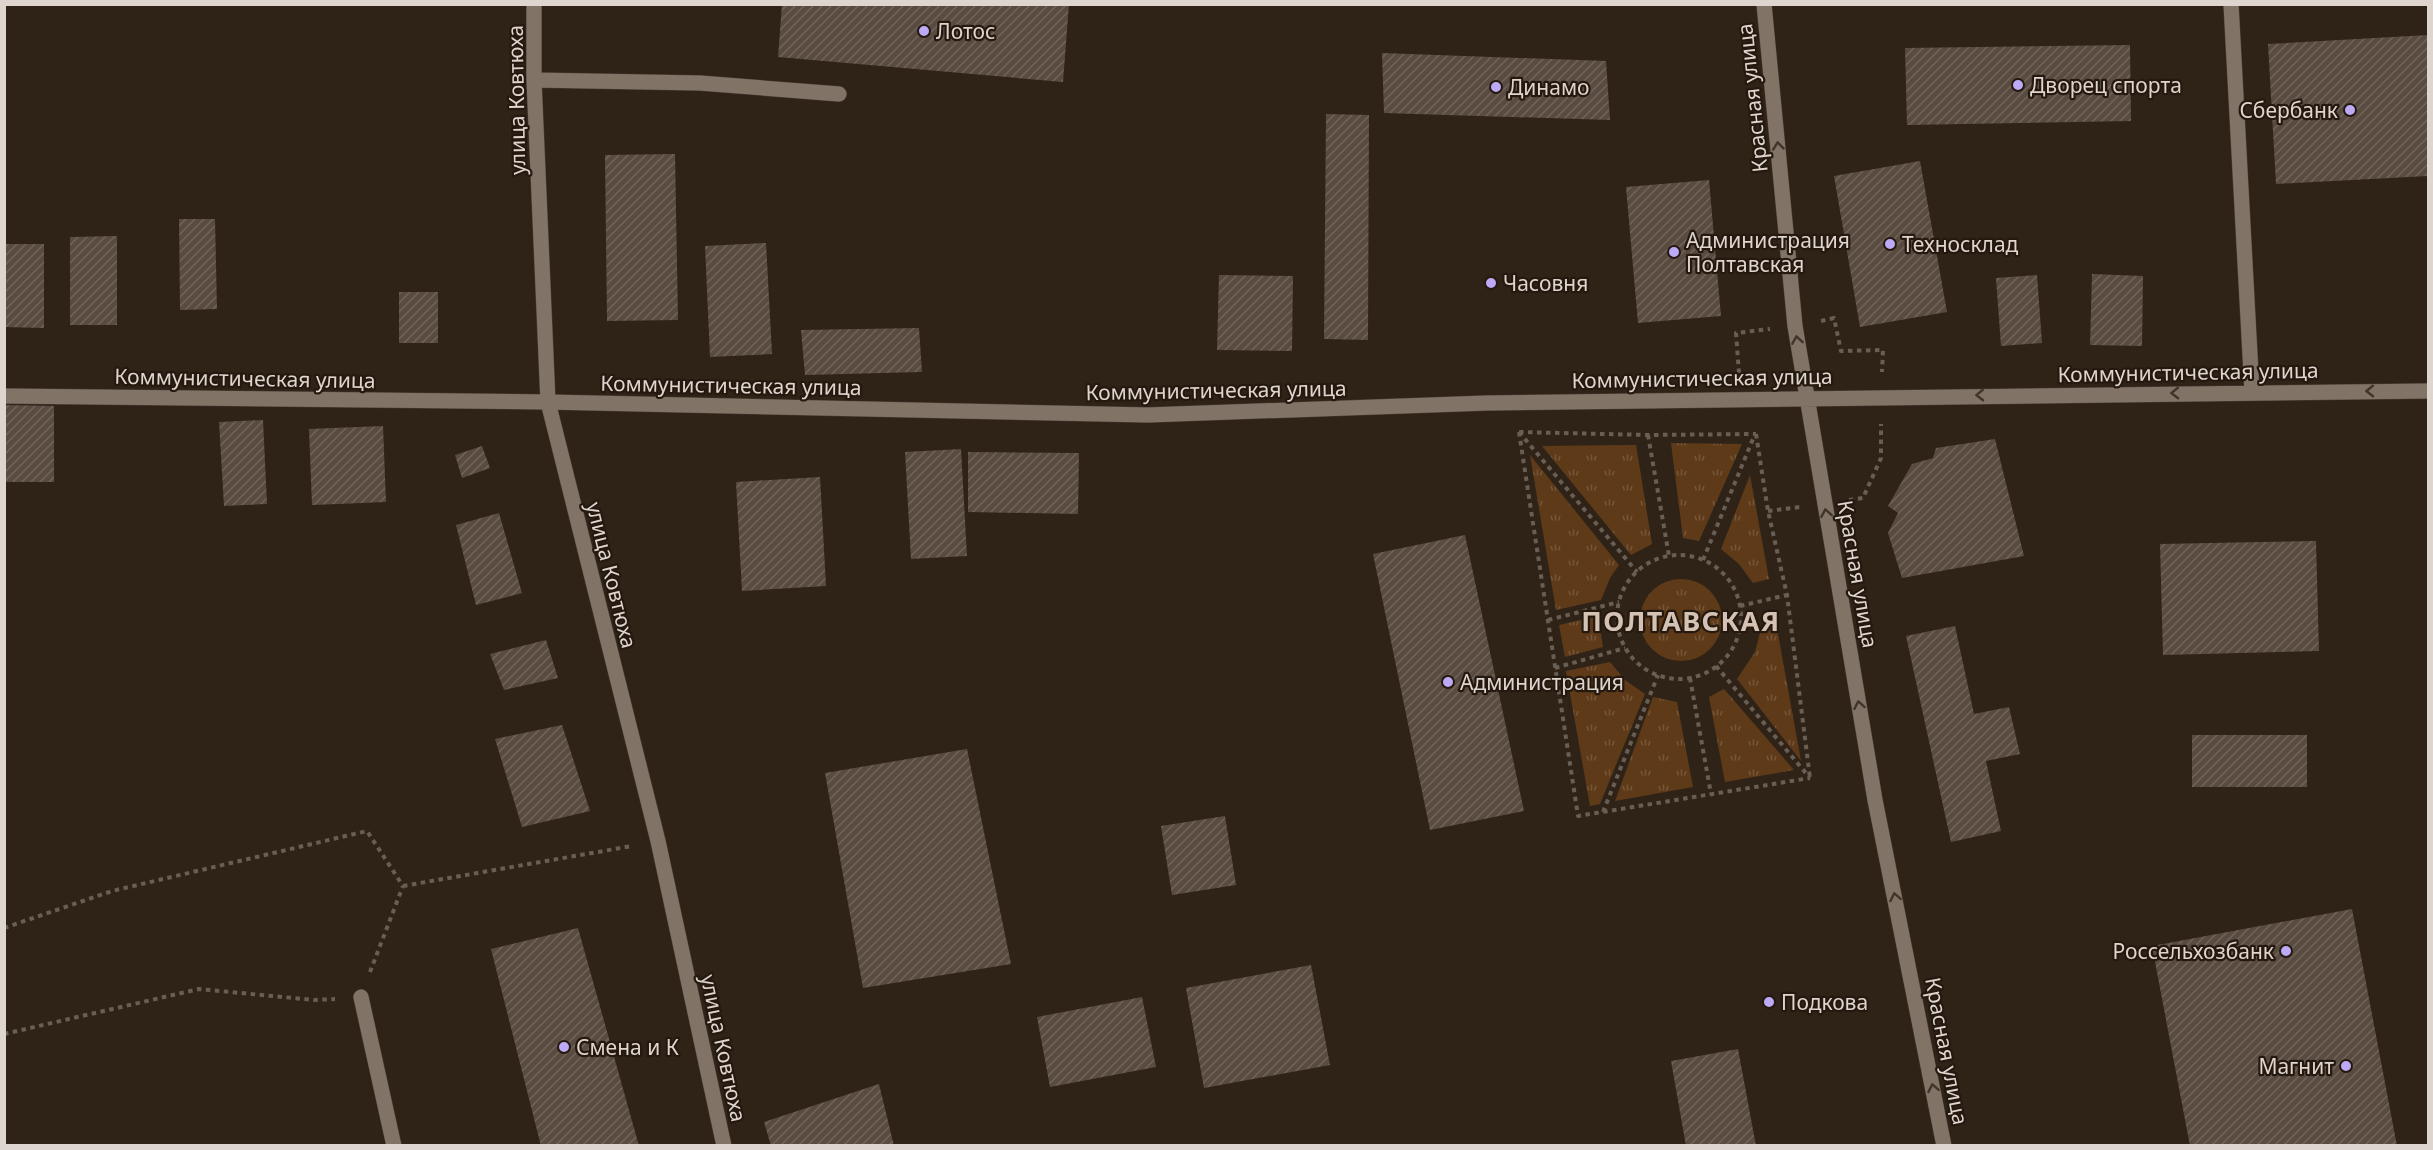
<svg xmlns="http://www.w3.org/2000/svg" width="2433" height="1150" font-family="'Noto Sans',sans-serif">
<defs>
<pattern id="grass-tufts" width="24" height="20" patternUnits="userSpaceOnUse" patternTransform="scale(1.5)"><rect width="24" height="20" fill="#5e3a19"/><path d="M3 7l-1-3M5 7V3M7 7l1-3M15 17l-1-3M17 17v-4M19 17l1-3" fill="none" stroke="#755639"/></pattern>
<pattern id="building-hatch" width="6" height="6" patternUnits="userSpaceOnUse" patternTransform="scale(1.5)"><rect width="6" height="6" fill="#594b40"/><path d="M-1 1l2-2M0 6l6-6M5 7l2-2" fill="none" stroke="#70645a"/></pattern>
</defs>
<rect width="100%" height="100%" fill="#2f2318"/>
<path fill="url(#grass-tufts)" d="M1671 443 1742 444 1699 541 1683 538Z
M1636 445 1652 544 1631 555 1542 446Z
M1530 455 1619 565 1610 578 1601 600 1556 610Z
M1750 475 1769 579 1753 583 1739 564 1721 549Z
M1640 620a41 41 0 1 1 82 0a41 41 0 1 1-82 0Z
M1598 616 1603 647 1565 657 1559 625Z
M1776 623 1801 761 1737 679 1755 652 1761 629Z
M1610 662 1625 680 1645 694 1600 804 1590 806 1566 671Z
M1724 689 1794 770 1725 782 1709 697Z
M1653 697 1677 702 1693 787 1615 801Z"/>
<path fill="url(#building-hatch)" d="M782 4H1069L1063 82 778 57Z
M2428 35V176L2276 184 2268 44Z
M2130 45 2131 121 1907 125 1905 48Z
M1382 53 1606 61 1610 120 1384 113Z
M1326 114 1369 115 1368 340 1324 339Z
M675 154 678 320 607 321 605 155Z
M1920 161 1947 312 1860 327 1834 176Z
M1709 180 1721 316 1638 323 1626 187Z
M179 219H215L217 309 180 310Z
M117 236V325H70V237Z
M766 243 772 354 710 357 705 246Z
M4 244H44V328L4 327Z
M2092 274 2143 276 2142 346 2090 345Z
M1219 275 1293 276 1292 351 1217 350Z
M2037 275 2042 343 2001 346 1996 278Z
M399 292H438V343H399Z
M919 328 922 372 805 375 801 330Z
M4 405 54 406V482H4Z
M263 420 267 504 224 506 219 422Z
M383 426 386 502 312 505 309 429Z
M1995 439 2024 556 1902 578 1888 533 1898 513 1888 506 1912 464 1933 458 1936 448Z
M482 446 490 468 462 478 455 455Z
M961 449 967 556 911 559 905 452Z
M968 452 1079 453 1078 514 968 512Z
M820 477 826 586 742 591 736 482Z
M499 513 522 593 476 605 456 525Z
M1465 535 1524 811 1430 830 1373 554Z
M2316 541 2319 651 2163 655 2160 544Z
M1955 626 1974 714 2009 707 2020 754 1986 761 2001 831 1951 842 1906 636Z
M546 640 558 678 504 690 490 654Z
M562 725 590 811 522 827 495 739Z
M2192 735H2307V787H2192Z
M967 749 1011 964 863 988 825 773Z
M1225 816 1236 885 1172 895 1161 826Z
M2352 909 2397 1146H2190L2152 946Z
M578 928 639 1146H541L491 949Z
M1311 965 1330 1065 1204 1088 1186 988Z
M1142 997 1156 1067 1050 1087 1037 1017Z
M1738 1049 1756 1146H1686L1671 1061Z
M879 1084 894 1146H771L764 1122Z"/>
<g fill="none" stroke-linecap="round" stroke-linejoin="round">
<defs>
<path id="minor" d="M534 4V80L548 402 658 841 724 1146
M1764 4 1795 326 1875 800 1944 1146
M2231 4 2252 392
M534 80 700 83 839 94
M4 396 548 402 1148 415 1487 403 2428 391
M361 997 394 1146"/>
</defs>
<use href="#minor" stroke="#4b4039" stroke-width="16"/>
<path stroke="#695e54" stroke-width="4" stroke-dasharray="4.5 4.5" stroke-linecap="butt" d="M1821 321 1834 318 1841 351 1883 350 1882 372
M1739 373 1736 333 1770 329
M1519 432 1578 816 1810 778
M1519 432 1648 435 1756 434
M1519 432 1637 572
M1756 434 1768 511 1787 595 1810 778
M1648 435 1669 556
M1849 500 1863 498 1881 458V424
M1768 511 1800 507
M1617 617a62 62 0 1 1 124 0a62 62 0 1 1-124 0Z
M1703 560 1755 434
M1740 606 1787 595
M1548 620 1619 602
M1716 666 1810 778
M1555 668 1625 648
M1690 678 1711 794
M1603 812 1658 675
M403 886 632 846
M4 928 112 891 367 831 403 886
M370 972 403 886
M4 1034 199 989 314 1000 335 999"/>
<use href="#minor" stroke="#827367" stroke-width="15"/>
</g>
<defs><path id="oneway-chevron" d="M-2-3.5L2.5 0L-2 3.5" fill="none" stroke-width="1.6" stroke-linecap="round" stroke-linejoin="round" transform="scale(1.5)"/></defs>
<g stroke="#413429">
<use href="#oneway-chevron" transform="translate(1778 146) rotate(-96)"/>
<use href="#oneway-chevron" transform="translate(1797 340) rotate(-99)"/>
<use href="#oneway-chevron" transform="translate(2370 391) rotate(179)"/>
<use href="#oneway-chevron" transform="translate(2175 393) rotate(179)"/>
<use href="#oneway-chevron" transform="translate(1980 395) rotate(179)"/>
<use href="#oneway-chevron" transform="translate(1826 513) rotate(-100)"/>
<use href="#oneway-chevron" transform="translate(1859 705) rotate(-100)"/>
<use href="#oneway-chevron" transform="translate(1895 897) rotate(-101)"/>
<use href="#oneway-chevron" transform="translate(1933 1088) rotate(-101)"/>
</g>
<g fill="#bcaaf6" stroke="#25190f" stroke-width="2">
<circle cx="924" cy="31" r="6"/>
<circle cx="2018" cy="85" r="6"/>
<circle cx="1496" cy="87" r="6"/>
<circle cx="2350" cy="110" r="6"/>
<circle cx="1890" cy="244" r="6"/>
<circle cx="1674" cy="252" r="6"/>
<circle cx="1491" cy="283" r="6"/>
<circle cx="1448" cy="682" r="6"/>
<circle cx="2286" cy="951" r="6"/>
<circle cx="1769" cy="1002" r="6"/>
<circle cx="564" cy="1047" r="6"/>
<circle cx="2346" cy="1066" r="6"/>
</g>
<g text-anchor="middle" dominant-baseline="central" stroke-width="4.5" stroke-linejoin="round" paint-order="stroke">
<g font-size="21" fill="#ded5ce" stroke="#25190f" text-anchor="start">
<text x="936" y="31">Лотос</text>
<text x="2030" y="85">Дворец спорта</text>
<text x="1508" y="87">Динамо</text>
<text x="2338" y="110" text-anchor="end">Сбербанк</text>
<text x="1686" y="240">Администрация<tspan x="1686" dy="24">Полтавская</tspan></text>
<text x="1902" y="244">Техносклад</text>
<text x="1503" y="283">Часовня</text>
<text x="1460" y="682">Администрация</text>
<text x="2274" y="951" text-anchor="end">Россельхозбанк</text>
<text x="1781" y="1002">Подкова</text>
<text x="576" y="1047">Смена и К</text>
<text x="2334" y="1066" text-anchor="end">Магнит</text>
</g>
<g font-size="21" fill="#ded5ce" stroke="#25190f">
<text transform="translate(1752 98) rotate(-96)">Красная улица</text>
<text transform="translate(516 100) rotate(-91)">улица Ковтюха</text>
<text transform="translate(2188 372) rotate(-1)">Коммунистическая улица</text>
<text transform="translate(245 378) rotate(1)">Коммунистическая улица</text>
<text transform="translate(1702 378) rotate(-1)">Коммунистическая улица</text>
<text transform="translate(731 385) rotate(1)">Коммунистическая улица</text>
<text transform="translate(1216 390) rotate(-1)">Коммунистическая улица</text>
<text transform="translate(1858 574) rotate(80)">Красная улица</text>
<text transform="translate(612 575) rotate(76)">улица Ковтюха</text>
<text transform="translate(724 1048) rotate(78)">улица Ковтюха</text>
<text transform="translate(1947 1051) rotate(79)">Красная улица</text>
</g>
<g font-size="27" font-weight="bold" letter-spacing="1.5" fill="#d4c3b5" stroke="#25190f">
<text x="1681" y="620">ПОЛТАВСКАЯ</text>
</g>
</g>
<rect width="2433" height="1150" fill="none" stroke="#ded5ce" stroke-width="12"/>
</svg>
